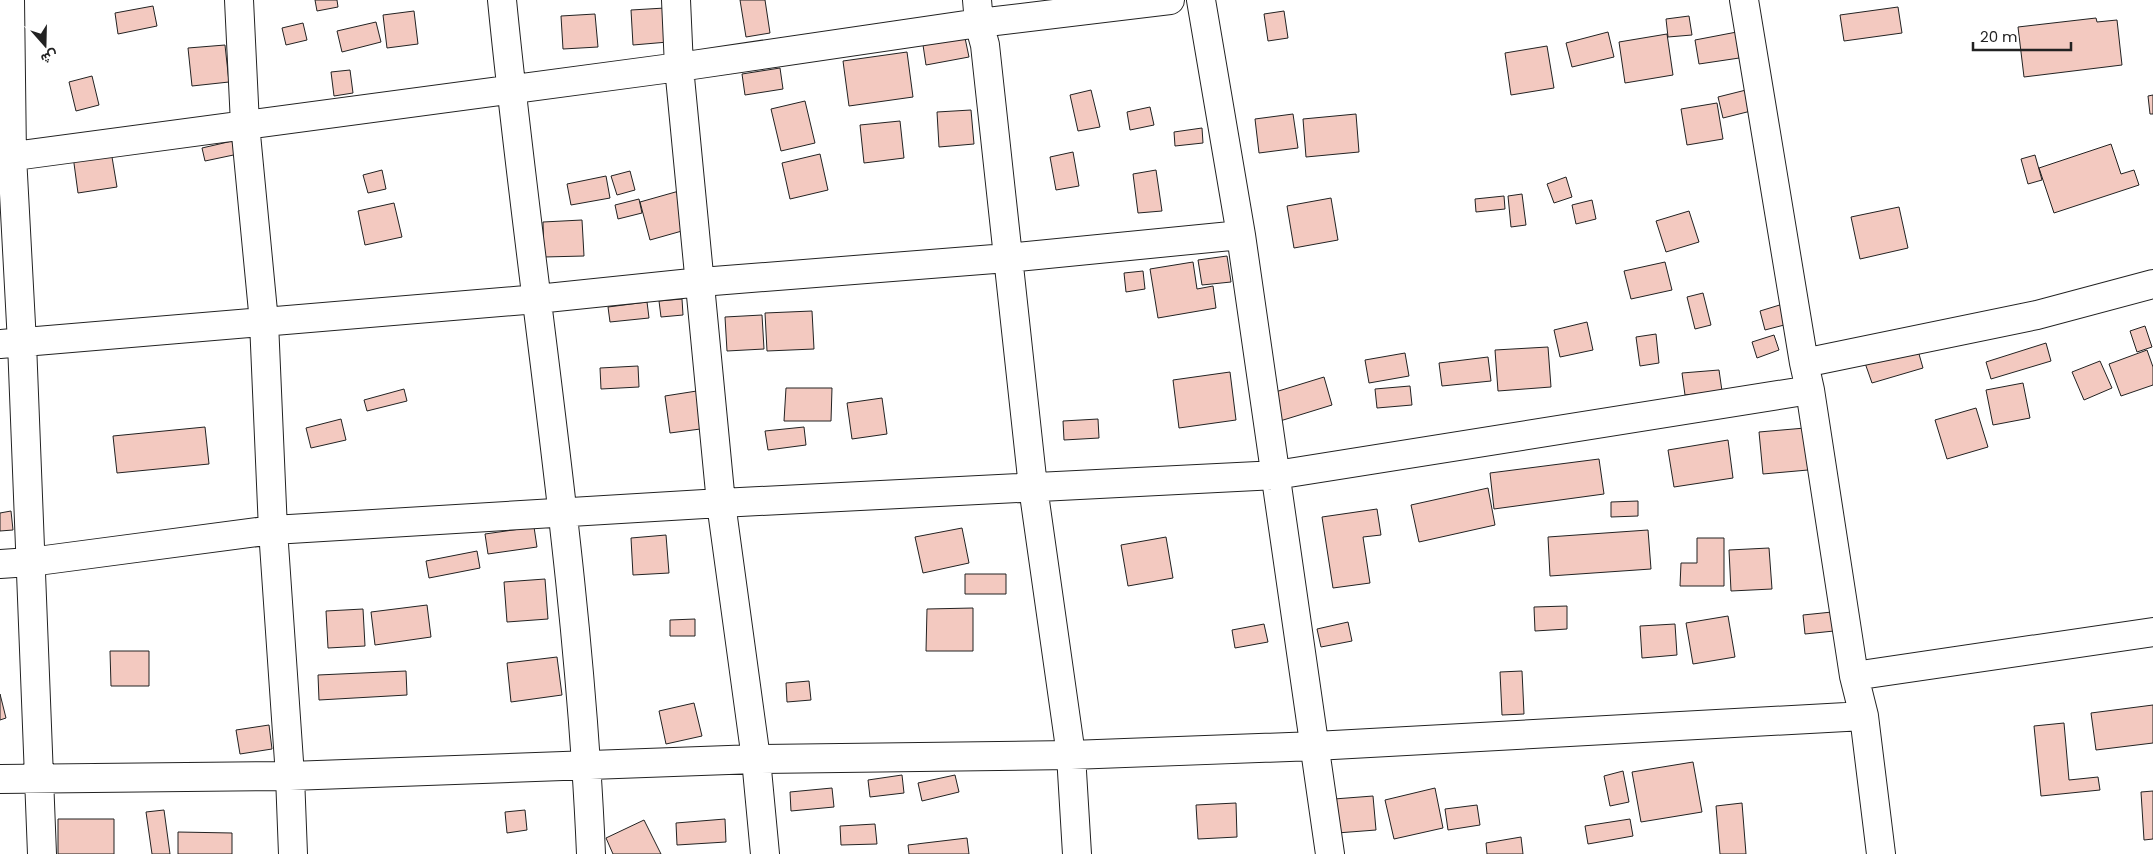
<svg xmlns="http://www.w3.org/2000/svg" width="2153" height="854" font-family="Poppins,Vazirmatn,sans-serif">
<rect width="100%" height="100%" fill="#fff"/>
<path fill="#f3c9c0" stroke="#222" d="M315 0H337L338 7 317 11Z
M740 0H765L770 33 746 37Z
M153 6 157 26 118 34 115 13Z
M1898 7 1902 33 1844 41 1840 15Z
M665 8 668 42 633 45 631 10Z
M414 11 418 44 387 48 383 15Z
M1284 11 1288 38 1268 41 1264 14Z
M595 14 598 47 563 49 561 16Z
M1689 16 1692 35 1668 37 1666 19Z
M2096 18 2097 22 2117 20 2122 65 2024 77 2018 27Z
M376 22 381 42 342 52 337 31Z
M303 23 307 40 286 45 282 28Z
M1742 31 1746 57 1699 64 1695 40Z
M1608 32 1614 57 1572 67 1566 43Z
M1667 34 1673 75 1625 83 1619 42Z
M965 38 969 57 926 65 923 45Z
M225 45 229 82 192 86 188 48Z
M1547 46 1554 88 1511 95 1505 53Z
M907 52 913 97 849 106 843 61Z
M780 68 783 89 745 95 742 74Z
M350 70 353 93 334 96 331 72Z
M92 76 99 105 76 111 69 82Z
M1091 90 1100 127 1078 131 1070 95Z
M1746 90 1751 111 1723 118 1718 97Z
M2153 95V114H2150L2148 96Z
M805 101 815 143 781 151 771 109Z
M1717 103 1723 139 1687 145 1681 109Z
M1150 107 1154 125 1130 130 1127 112Z
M971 110 974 144 939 147 937 112Z
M1293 114 1298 148 1259 153 1255 119Z
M1356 114 1359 152 1306 157 1303 119Z
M900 121 904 158 864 163 860 125Z
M1202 128 1203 143 1175 146 1174 132Z
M241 139 243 153 205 161 202 148Z
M2111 144 2121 174 2134 170 2139 185 2054 213 2039 168Z
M111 151 117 187 78 193 73 156Z
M1073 152 1079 186 1056 190 1050 157Z
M820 154 828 190 790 199 782 163Z
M2035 155 2042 180 2028 184 2021 159Z
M382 170 386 189 368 193 363 175Z
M1156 170 1162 211 1138 213 1133 174Z
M630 171 635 190 617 195 611 176Z
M606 176 610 198 571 205 567 184Z
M1566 177 1572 197 1554 203 1547 184Z
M679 191 689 229 650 240 640 202Z
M1522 194 1526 225 1511 227 1508 196Z
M1504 196 1505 209 1476 212 1475 199Z
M1331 198 1338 240 1294 248 1287 206Z
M639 199 642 213 618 219 615 205Z
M1592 200 1596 219 1576 224 1572 205Z
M394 203 402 237 365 245 358 211Z
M1899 207 1908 248 1860 259 1851 217Z
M1689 211 1699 242 1666 252 1656 221Z
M582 220 584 256 544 257 543 222Z
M1227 256 1231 282 1202 285 1198 260Z
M1193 262 1197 289 1213 286 1216 308 1158 318 1150 269Z
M1665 262 1672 290 1631 299 1624 271Z
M1143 271 1145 289 1126 292 1124 273Z
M1703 293 1711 325 1695 329 1687 297Z
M682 299 683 315 661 317 659 301Z
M647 302 649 318 610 322 608 307Z
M1783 304 1788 324 1765 330 1760 311Z
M812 311 814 349 767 351 765 313Z
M762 315 764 349 727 351 725 317Z
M1587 322 1593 350 1560 357 1554 330Z
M2145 326 2152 347 2137 352 2130 331Z
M1656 334 1659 363 1640 366 1636 337Z
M1774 335 1779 350 1757 358 1752 342Z
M2046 343 2051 361 1991 379 1986 362Z
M1548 347 1551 387 1498 391 1495 350Z
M1917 347 1923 368 1872 383 1865 363Z
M2147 350 2153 367V385L2121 396 2109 364Z
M1405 353 1409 376 1369 383 1365 360Z
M1488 357 1491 381 1442 386 1439 363Z
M2100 361 2112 388 2084 400 2072 372Z
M638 366 639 387 601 389 600 368Z
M1719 370 1722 391 1685 395 1682 373Z
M1230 372 1236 420 1179 428 1173 380Z
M1324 377 1332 405 1280 421 1272 393Z
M2023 383 2030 418 1993 425 1986 390Z
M1410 386 1412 405 1377 408 1375 389Z
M786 388H832L831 421H784Z
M404 389 407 401 367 411 364 400Z
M703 390 708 428 670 433 665 396Z
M882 398 887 434 852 439 847 403Z
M1976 408 1988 447 1947 459 1935 420Z
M341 419 346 440 311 448 306 428Z
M1098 419 1099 438 1064 440 1063 421Z
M205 427 209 464 117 473 113 436Z
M804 427 806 445 768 450 765 431Z
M1805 428 1808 470 1763 474 1759 432Z
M1728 440 1733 478 1674 487 1668 450Z
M1599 459 1604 494 1494 509 1490 473Z
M1488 488 1495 525 1419 542 1411 505Z
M1638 501V516L1611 517V502Z
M1377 509 1381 535 1363 537 1370 583 1333 588 1322 517Z
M11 511 13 530 0 531V513Z
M534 527 537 547 488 554 485 534Z
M962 528 969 563 923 573 915 537Z
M1648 530 1651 569 1550 576 1548 537Z
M666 535 669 573 633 575 631 538Z
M1166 537 1173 578 1128 586 1121 545Z
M1697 538H1724V586H1680L1681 563H1697Z
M1769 548 1772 589 1731 591 1729 550Z
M477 551 480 568 429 578 426 561Z
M965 574H1006V594H965Z
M545 579 548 619 507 622 504 582Z
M427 605 431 637 375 645 371 612Z
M1567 606V629L1535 631 1534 607Z
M973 608V651H926L927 609Z
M363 609 365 646 328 648 326 611Z
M1832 612 1834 631 1805 634 1803 615Z
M1728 616 1735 657 1693 664 1686 623Z
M695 619V636H670V620Z
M1348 622 1352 641 1321 647 1317 629Z
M1264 624 1268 642 1235 648 1232 630Z
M1675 624 1677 655 1642 658 1640 626Z
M110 651H149V686H111Z
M557 657 562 695 511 702 507 663Z
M406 671 407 695 319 700 318 675Z
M1522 671 1524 714 1502 715 1500 672Z
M809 681 811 700 787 702 786 683Z
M0 694 6 718 0 720Z
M694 703 702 736 666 744 659 711Z
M2153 705V743L2096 750 2091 713Z
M2064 723 2069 780 2098 777 2100 790 2041 796 2034 726Z
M269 725 272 749 240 754 236 730Z
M1693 762 1702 812 1641 822 1632 772Z
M1623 771 1629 802 1610 806 1604 776Z
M902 775 904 793 870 797 868 780Z
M955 775 959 792 922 801 918 783Z
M832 788 834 807 791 811 790 792Z
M1435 788 1443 828 1394 839 1385 800Z
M2153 791V839L2144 840 2141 792Z
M1373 796 1376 830 1337 833 1334 799Z
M1236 803 1237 837 1198 839 1196 805Z
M1742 803 1746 854H1720L1716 806Z
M1477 805 1480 825 1448 830 1445 809Z
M164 810 170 854H152L146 812Z
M525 810 527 830 507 833 505 812Z
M58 819H114V854H58Z
M725 819 726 842 677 845 676 823Z
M1630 819 1633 836 1588 844 1585 826Z
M644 820 661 854H613L606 838Z
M875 824 877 844 841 845 840 826Z
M178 832 232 833V854H178Z
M1521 837 1523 854H1487L1486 843Z
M967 838 969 854H909L908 845Z"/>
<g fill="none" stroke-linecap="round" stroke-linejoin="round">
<defs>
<path id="minor" d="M10 0 12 156 22 343 42 854
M239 0 245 124 264 322 273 530 290 776 293 854
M502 0C530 285 579 568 591 854
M676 0 679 67 721 503 756 759 765 854
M977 0 979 23 985 45 1033 487 1071 755 1077 854
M1201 0 1241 235 1330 854
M1744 0 1804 363 1810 390 1854 676 1864 716 1881 854
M0 158 679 67 979 23 1170 0
M0 344 537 299 701 282 1007 258 1241 235
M1804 363 2037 315 2153 284
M0 564 30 562 273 530 721 503 1276 475 1810 390
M1854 676 2153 632
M0 779 290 776 756 759 1071 755 1315 746 1864 716"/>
</defs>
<use href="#minor" stroke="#222" stroke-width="30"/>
<use href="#minor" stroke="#fff" stroke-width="28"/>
</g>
<g transform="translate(45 45) rotate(160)" stroke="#ffffff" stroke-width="4" paint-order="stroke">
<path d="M0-4L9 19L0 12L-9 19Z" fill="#222222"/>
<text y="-8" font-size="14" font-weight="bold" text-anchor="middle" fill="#222222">ش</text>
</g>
<path d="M1973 42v8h98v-8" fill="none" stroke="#222222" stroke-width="2.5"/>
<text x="1980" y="42" font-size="15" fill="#222222" stroke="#ffffff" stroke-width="4" paint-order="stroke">20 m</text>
</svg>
